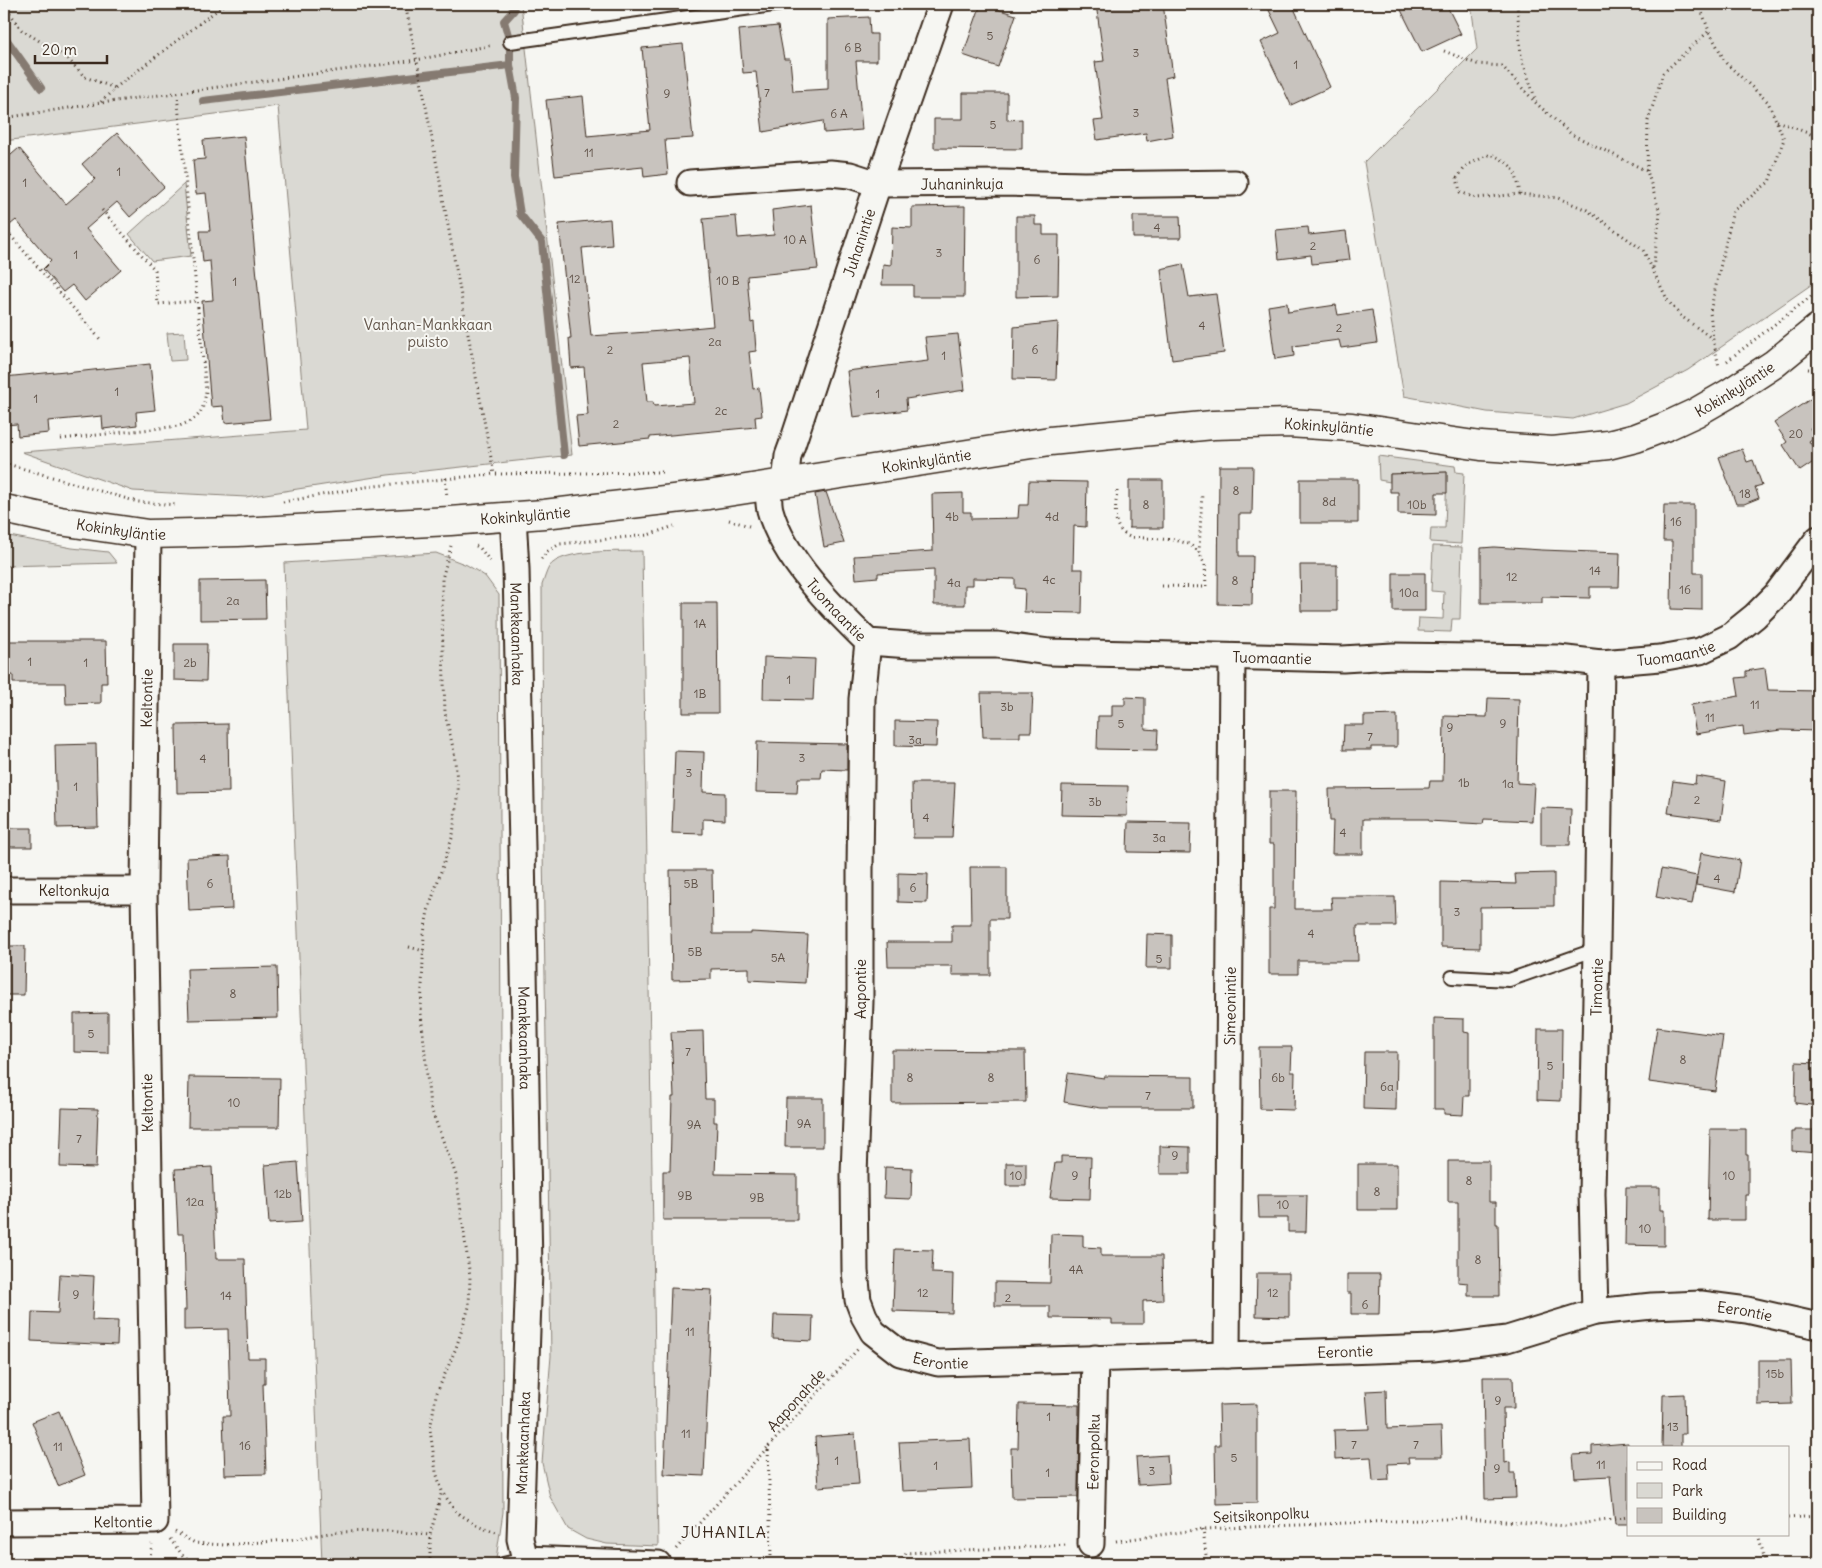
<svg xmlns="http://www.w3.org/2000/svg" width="1822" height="1568" font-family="Delius,sans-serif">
<rect width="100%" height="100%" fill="#f6f6f2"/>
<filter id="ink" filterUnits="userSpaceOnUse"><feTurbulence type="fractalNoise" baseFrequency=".02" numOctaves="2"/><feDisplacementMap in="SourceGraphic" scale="10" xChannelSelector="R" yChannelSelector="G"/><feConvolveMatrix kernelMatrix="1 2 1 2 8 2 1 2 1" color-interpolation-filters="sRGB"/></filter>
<g filter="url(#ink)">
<path fill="#dad9d3" stroke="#8a8278" d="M4 4H521L572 455 388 475 246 497 133 491 22 452 306 430 278 106 4 141Z
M1471 4H1818V280L1688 370 1626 403 1573 419 1487 412 1404 396 1364 162 1477 49Z
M184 184 191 256 152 261 129 234Z
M184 332 186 360 170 361 167 333Z
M1378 456 1455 466 1456 472 1464 473 1461 544 1430 542 1431 528H1445L1447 472 1390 474V482L1379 480Z
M4 535 72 548 108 552 117 563 4 566Z
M1433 546 1462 547 1460 619H1452L1451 632 1418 631 1419 618 1443 619 1444 592 1431 591Z
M642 551 658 1546 607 1544 586 1539 568 1529 550 1497 542 1463 551 1356 543 850 542 585C544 580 546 572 549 567 562 548 621 552 642 551Z
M436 553 467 565 485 576 499 595 503 1512 496 1559 491 1564H322L284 563Z"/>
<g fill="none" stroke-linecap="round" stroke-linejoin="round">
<path stroke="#857a71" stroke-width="8" d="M511 4 514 10 504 21 510 42V65L516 98 514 177 520 214 542 242 564 455
M4 36 41 88
M203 101 510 65"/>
</g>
<path fill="#c8c3be" stroke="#3b2a1e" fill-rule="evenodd" d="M981 4 1016 15 998 67 963 55Z
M1096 4H1163L1173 76 1165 78 1173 136 1147 141 1146 133 1097 140 1094 121 1103 120 1095 62 1104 61Z
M1266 4H1292L1330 87 1291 105 1261 42 1280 33Z
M1398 4H1446L1461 34 1422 52Z
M869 17 870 34H877V61H856L862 130 824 133 823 121 763 132 756 72 743 73 739 30 778 26 784 59H790L793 91 828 89V19Z
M683 44 693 138 665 140 668 174 644 177 643 167 555 176 546 100 583 96 587 136 650 130 642 48Z
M963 93H1007V120L1022 119V149L934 148V119H963Z
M117 133 164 187 130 217 117 202 86 229 121 270 85 301 72 285 63 292 43 269 51 261 16 220 4 230V161L19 148 66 204 95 179 82 164Z
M244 136 270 419 225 423 223 406 211 407 202 301 213 300 210 261 203 262 200 231H210L206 193 196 194 193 160 205 159 203 140Z
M811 205 818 269 747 276 751 323 754 322 756 351 749 352 753 389 759 388 762 416 755 417 756 427 650 437V439L579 446 576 416 588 415 584 367 571 368 569 338H571L559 224 610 219 612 245 582 248 591 336 662 331 713 326 703 219 736 216 738 238 774 235 772 210ZM690 358 694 403 654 406 653 402H647L643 362Z
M965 206 964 297H913V285H882L883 264 891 265 892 227 912 228V207Z
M1016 216H1035V225H1043V235H1059L1058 296 1016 297Z
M1133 216H1180L1181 238H1133Z
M1308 227 1309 235 1346 231 1350 260 1312 264 1311 255 1279 259 1276 230Z
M1183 264 1189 297 1216 294 1224 353 1172 360 1161 269Z
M1287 303 1288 312 1336 305 1338 315 1372 310 1377 343 1341 348 1339 340 1293 346 1294 356 1275 359 1268 306Z
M1058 322 1056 380 1013 379 1014 327Z
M958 334 965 390 906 399 907 410 853 417 847 371 928 361 925 337Z
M150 364 155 410 136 412 137 425 103 429 102 416 48 421 49 433 18 436 17 424 4 425V377L65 371V373Z
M1818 394V423L1810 428 1815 437 1809 441 1818 455V459L1800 471 1783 445 1787 442 1774 423Z
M1742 449 1747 462 1753 460 1762 485 1755 487 1759 498 1744 504H1736L1719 457Z
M1219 466H1253L1252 514H1239V556H1253L1252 605 1218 604Z
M1447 472V493H1436V515L1398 514V492H1390V474Z
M1300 479H1358V523H1300Z
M1129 480H1163V528H1129Z
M1029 481 1087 482 1086 527 1074 526 1073 569H1083L1082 613 1024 612 1025 589 1015 588V579L973 578V585H965V605H934V570L878 573V577L856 579 854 556 933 551 932 494 963 493V512H971V519L1018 518 1019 505H1028Z
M826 492 844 543 824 547 815 494Z
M1664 505H1694V573H1702V610L1671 609 1672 541H1663Z
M1494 547 1542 550 1620 553 1619 587H1590V598L1542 597V603H1481V548Z
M1300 565H1337V611H1301Z
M1393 573H1425V611H1393Z
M265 580 266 619 200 620V581Z
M683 603H717L718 713H683Z
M4 641H106L107 683H101V703L66 704 65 683H13V675H4Z
M174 644H207L206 681 174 680Z
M764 657 815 659 813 700 763 699Z
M1765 668 1768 690 1818 691V731L1781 730 1744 735 1743 726 1696 734 1691 705 1739 696 1736 678 1746 677V671Z
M981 693H1033L1031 732H1020V737H983Z
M1125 697 1145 698V729L1158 730 1157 750 1097 749 1098 716H1112V705H1125Z
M1488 698 1519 699 1517 783 1534 784 1532 821 1484 819 1483 824 1428 821V819H1363V854H1332L1333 821H1330L1329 789 1429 788 1430 781H1443L1444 716 1487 717Z
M1397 715V747H1371V750H1343L1344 725H1364V716Z
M895 721 937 722 936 747 895 746Z
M228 724 229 792 177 793 176 725Z
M757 742 847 744V770L822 769 821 778H798L797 793 756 792Z
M96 744 98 827 57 828 55 745Z
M675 751 704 752 703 792 725 793V820L703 819V834L672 833Z
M1696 776 1726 781 1721 820 1668 813 1673 781 1695 784Z
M912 783H955L952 838H913Z
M1062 785 1128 786 1127 816 1061 815Z
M1269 791H1296L1295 909H1332L1331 897H1395L1396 926H1357L1358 961H1298V974H1269V909H1274V844H1269Z
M1541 808 1571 809 1570 845H1541Z
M1128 822 1191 823 1190 853 1127 852Z
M4 828H32V847H4Z
M1701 853 1740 860 1735 892 1696 885 1697 877 1692 904 1656 897 1661 869 1697 876Z
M230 856 232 909 189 911 187 858Z
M970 867H1007V919H990V975H952V966H888L887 942H952V925H971Z
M670 870H712L713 934H751V932L808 935 805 983 749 980V968L711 969V979L672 980Z
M898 873 928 874 927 903 898 902Z
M1554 873V906L1480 907V948L1441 947V882L1516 884 1515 874Z
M1147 934 1172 935V968H1146Z
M4 946H25L24 995H4Z
M277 967 278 1018 189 1020 187 969Z
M108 1013V1053L74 1052V1014Z
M1434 1018 1464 1019V1032L1469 1033V1096H1464L1463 1115 1444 1114V1109H1434Z
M1657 1027 1723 1036 1715 1091 1649 1082Z
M1538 1029H1562L1561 1101 1537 1100Z
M703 1031 705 1099H714V1122H717L715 1174 797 1175V1220H663V1171H670L672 1097H674L671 1032Z
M1259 1047H1292L1291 1072H1295L1294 1110 1260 1109Z
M892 1050 1025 1051 1026 1102 892 1103Z
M1364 1052H1397L1396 1110 1363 1109Z
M1796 1062 1818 1063V1106L1795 1103Z
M1068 1073 1104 1078V1076L1193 1077V1108H1101L1064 1102Z
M189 1077 280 1078 279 1127H188Z
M786 1098H823V1147H785Z
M62 1108 98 1109 96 1168 60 1167Z
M1710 1129H1746V1155H1748V1195H1745V1220H1708Z
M1795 1130H1818V1153L1792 1151V1132H1795Z
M1160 1146 1190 1147V1174H1160Z
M1061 1156 1091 1157 1090 1199 1050 1198 1055 1163H1061Z
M1448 1161H1489V1202H1496V1224H1498L1499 1296H1468V1283L1458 1282V1202H1448Z
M298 1162 302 1222 269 1224 265 1165Z
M1006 1163H1026V1186H1006Z
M1358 1164H1397V1210H1358Z
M212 1167 216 1259H245L248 1358H265V1384H263L266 1474 225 1475 223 1416H230L228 1329 184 1330V1310H186L184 1234H178L175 1169Z
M885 1167 912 1168 911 1199 884 1198Z
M1626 1187H1660V1210H1664V1246L1625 1245Z
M1258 1195H1307L1306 1232H1288V1218H1259Z
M1051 1234 1083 1235V1247L1101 1248V1256H1162L1163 1300 1143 1301V1324H1112V1319L1050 1318V1306H995V1282L1050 1283Z
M895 1249 933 1250 932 1273 953 1274 952 1313 893 1311Z
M1257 1273H1289V1317L1256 1316Z
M60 1274 94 1276 92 1320 118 1321 117 1345 31 1341 32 1312 58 1313Z
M1347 1274H1380L1379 1314H1351V1293H1347Z
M671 1288 712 1290 704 1476 664 1474Z
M774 1315 813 1316 812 1341 773 1339Z
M1758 1360H1791L1792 1404 1758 1405Z
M1483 1377H1513L1514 1408H1503L1504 1463 1510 1462V1473H1515L1516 1498 1485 1499Z
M1386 1390 1387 1429 1441 1427 1442 1457H1408L1409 1463 1388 1464 1389 1480 1373 1481 1371 1457 1335 1459 1334 1430 1369 1429 1366 1391Z
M1684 1394 1685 1434H1681V1447H1662L1663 1395Z
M1019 1404 1079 1405 1078 1497 1012 1498 1011 1448H1018Z
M1257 1404V1503L1216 1504 1215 1445H1220L1219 1405Z
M59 1411 85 1475 58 1486 32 1422Z
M855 1434 859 1484 818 1487 815 1437Z
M970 1439 972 1488 902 1491 899 1442Z
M1628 1443V1525H1615L1610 1476 1575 1478 1573 1455 1592 1454V1446Z
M1167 1455 1169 1483 1138 1485 1136 1457Z"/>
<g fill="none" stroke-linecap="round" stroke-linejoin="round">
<defs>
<path id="service" d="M510 42 781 4
M1452 977 1509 980 1597 949
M503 1564 525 1559"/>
<g id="minor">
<path id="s1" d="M690 183 830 173 850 175 878 184 1002 183 1084 185 1235 183"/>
<path id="s2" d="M785 483 788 456 792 445 878 184 941 4"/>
<path id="s3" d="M768 486C769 494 768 502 770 510 783 558 833 608 868 642L910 645H997L1049 652 1343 659 1393 656 1558 658 1601 663 1660 658 1700 651 1729 637 1755 616 1776 595 1818 539"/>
<path id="s4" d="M513 516 516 569 522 848 529 1270 520 1539 525 1559 658 1564"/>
<path id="s5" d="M868 642 862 699 860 871V1001L854 1175 855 1271 858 1300 864 1316 873 1332 900 1353 938 1363 1227 1355 1433 1348 1507 1339 1595 1312 1652 1306 1701 1304 1747 1310 1818 1326"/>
<path id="s6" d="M4 890H144"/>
<path id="s7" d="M1595 1312 1592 1194 1597 949 1601 663"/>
<path id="s8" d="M1227 1355 1232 657"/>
<path id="s9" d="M4 1522 155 1521 144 890 148 534"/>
<path id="s10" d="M1091 1544 1095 1358"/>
</g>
<g id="secondary">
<path id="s11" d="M4 509 60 521 148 534 238 532 450 521 544 514 708 495 1050 441 1213 425 1288 423 1352 427 1481 446 1553 451 1608 445 1636 438 1667 426 1695 413 1728 394 1774 364 1818 328"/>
</g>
</defs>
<use href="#service" stroke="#3b2a1e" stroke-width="16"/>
<use href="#minor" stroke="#3b2a1e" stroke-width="29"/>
<use href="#secondary" stroke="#3b2a1e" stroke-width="31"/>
<path stroke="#3b2a1e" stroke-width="3" stroke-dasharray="1 4" stroke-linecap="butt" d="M405 4 422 85 494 474
M1517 4 1521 56 1536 101
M1699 4 1709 31 1726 63 1768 102 1784 139 1769 182 1733 211 1710 312 1713 339 1719 367
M4 5 22 30 68 59 85 77 115 88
M1444 51 1477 64 1502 66 1537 104 1571 134 1647 171 1660 213 1653 269
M101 102 115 88 225 4
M4 118 101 103 416 60 493 45
M1777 121 1818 137
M1647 171 1648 121 1663 73 1709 31
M1520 194C1516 169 1513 164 1491 154L1467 165 1457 178 1460 192 1476 198 1520 194 1558 198 1587 210 1643 250 1668 301 1681 316 1713 339
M102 210 155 270 158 304 197 301
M4 228 100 339
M1727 361 1818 291
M1808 369 1818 370
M61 439 179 426C200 418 203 413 206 391L177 94
M4 463 138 502 177 505
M445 478 447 497
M1117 491C1116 509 1110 528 1130 537L1175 540 1189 544 1198 551
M283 502 365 487 494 474 662 472
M729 520 749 526
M451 546 442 579V618L445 713 454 752 458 789 453 835 428 911 424 933 421 1013 430 1106 456 1175 470 1277 469 1307 456 1348 436 1395 430 1430 436 1472 442 1491 456 1512 477 1525 496 1532
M476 546 480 548 490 561
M541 559 548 551 560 544 648 535 674 526
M1162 586 1206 587 1205 565 1199 552 1202 493
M409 947 424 951
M1788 1518 1818 1516
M1203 1529 1207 1564
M175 1532 195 1543 224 1545 288 1540 336 1532 388 1531 430 1535
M1758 1534 1766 1564
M170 1539 183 1556 197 1564
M1116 1541 1203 1529 1467 1518 1566 1526 1628 1517
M676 1549 768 1447
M771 1556 768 1447 858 1349
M149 1564 152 1544
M430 1564V1535L442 1491
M902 1564 906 1553 1067 1545"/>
<use href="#service" stroke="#f6f6f2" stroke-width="12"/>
<use href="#minor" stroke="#f6f6f2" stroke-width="25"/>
<use href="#secondary" stroke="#f6f6f2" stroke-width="28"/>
</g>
</g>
<g text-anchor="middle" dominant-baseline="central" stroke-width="4" stroke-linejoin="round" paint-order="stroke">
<g font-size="12" fill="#5e5046">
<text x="990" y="35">5</text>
<text x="853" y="47">6 B</text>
<text x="1136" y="52">3</text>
<text x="1296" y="64">1</text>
<text x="767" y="92">7</text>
<text x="667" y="93">9</text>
<text x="1136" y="112">3</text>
<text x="839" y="113">6 A</text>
<text x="993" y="124">5</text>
<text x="589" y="152">11</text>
<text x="119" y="171">1</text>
<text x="25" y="182">1</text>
<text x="1157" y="227">4</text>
<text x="795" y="239">10 A</text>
<text x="1313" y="245">2</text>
<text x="939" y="252">3</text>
<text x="76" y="254">1</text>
<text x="1037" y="259">6</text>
<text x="575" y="278">12</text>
<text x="728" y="280">10 B</text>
<text x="235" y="281">1</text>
<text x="1202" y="325">4</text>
<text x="1339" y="327">2</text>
<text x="715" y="341">2a</text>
<text x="610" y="349">2</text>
<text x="1035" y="349">6</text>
<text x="944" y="355">1</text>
<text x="117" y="391">1</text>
<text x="878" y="393">1</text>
<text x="36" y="398">1</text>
<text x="721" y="410">2c</text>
<text x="616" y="423">2</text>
<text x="1796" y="433">20</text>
<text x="1236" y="490">8</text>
<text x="1745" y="493">18</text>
<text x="1329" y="501">8d</text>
<text x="1146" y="504">8</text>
<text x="1417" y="504">10b</text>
<text x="952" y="516">4b</text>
<text x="1052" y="516">4d</text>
<text x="1676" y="521">16</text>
<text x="1595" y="570">14</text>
<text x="1512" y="576">12</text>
<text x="1049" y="579">4c</text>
<text x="1235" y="580">8</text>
<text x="954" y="582">4a</text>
<text x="1685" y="589">16</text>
<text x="1409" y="592">10a</text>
<text x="233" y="600">2a</text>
<text x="700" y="623">1A</text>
<text x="30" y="661">1</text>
<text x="86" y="662">1</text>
<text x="190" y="662">2b</text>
<text x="789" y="679">1</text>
<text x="700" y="693">1B</text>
<text x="1755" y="704">11</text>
<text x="1007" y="706">3b</text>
<text x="1710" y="717">11</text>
<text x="1121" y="723">5</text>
<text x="1503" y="723">9</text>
<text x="1450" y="727">9</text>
<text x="1370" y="736">7</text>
<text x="915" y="739">3a</text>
<text x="802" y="757">3</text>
<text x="203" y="758">4</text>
<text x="689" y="772">3</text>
<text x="1464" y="782">1b</text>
<text x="1508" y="783">1a</text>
<text x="76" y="786">1</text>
<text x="1697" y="799">2</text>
<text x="1095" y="801">3b</text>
<text x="926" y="817">4</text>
<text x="1343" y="832">4</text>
<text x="1159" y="837">3a</text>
<text x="1717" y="878">4</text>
<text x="210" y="883">6</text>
<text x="691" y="883">5B</text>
<text x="913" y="887">6</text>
<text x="1457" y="911">3</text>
<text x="1311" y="933">4</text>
<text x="695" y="951">5B</text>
<text x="778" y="957">5A</text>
<text x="1159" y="958">5</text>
<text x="233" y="993">8</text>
<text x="91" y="1033">5</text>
<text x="688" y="1051">7</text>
<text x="1683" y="1059">8</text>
<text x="1550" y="1065">5</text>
<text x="910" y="1077">8</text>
<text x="991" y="1077">8</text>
<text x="1278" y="1077">6b</text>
<text x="1387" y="1086">6a</text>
<text x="1148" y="1095">7</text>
<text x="234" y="1102">10</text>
<text x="804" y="1123">9A</text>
<text x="694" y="1124">9A</text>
<text x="79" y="1138">7</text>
<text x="1175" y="1155">9</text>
<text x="1016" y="1175">10</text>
<text x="1075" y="1175">9</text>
<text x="1729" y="1175">10</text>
<text x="1469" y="1180">8</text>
<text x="1377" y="1191">8</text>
<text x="283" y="1193">12b</text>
<text x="685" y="1195">9B</text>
<text x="757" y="1197">9B</text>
<text x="195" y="1201">12a</text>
<text x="1283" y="1204">10</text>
<text x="1645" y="1228">10</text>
<text x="1478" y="1259">8</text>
<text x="1076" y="1269">4A</text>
<text x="923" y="1292">12</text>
<text x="1273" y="1292">12</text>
<text x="76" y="1294">9</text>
<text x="226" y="1295">14</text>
<text x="1008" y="1297">2</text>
<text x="1365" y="1304">6</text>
<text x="690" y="1331">11</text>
<text x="1775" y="1373">15b</text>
<text x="1498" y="1400">9</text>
<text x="1049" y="1416">1</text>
<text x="1673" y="1426">13</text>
<text x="686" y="1433">11</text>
<text x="1354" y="1444">7</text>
<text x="1416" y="1444">7</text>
<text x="245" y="1445">16</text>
<text x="58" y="1446">11</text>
<text x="1234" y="1457">5</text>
<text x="837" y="1460">1</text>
<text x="1601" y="1464">11</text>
<text x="936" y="1465">1</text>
<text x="1497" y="1468">9</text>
<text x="1152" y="1470">3</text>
<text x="1048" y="1472">1</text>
</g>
<g font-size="15" fill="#3b2a1e" stroke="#f6f6f2">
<text stroke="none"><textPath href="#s1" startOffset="274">Juhaninkuja</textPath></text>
<text stroke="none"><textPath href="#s2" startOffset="252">Juhanintie</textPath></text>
<text stroke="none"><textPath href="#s11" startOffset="1754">Kokinkyläntie</textPath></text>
<text stroke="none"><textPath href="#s11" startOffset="1334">Kokinkyläntie</textPath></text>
<text stroke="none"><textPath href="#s11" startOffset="929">Kokinkyläntie</textPath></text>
<text stroke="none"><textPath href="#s11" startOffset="524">Kokinkyläntie</textPath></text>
<text stroke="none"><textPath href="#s11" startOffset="119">Kokinkyläntie</textPath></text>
<text stroke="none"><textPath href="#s3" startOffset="145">Tuomaantie</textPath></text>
<text stroke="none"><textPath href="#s4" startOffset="118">Mankkaanhaka</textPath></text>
<text stroke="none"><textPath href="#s3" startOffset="1000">Tuomaantie</textPath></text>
<text stroke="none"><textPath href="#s3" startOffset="595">Tuomaantie</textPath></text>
<text stroke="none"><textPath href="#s9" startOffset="974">Keltontie</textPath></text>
<text stroke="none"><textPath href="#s6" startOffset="70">Keltonkuja</textPath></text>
<text stroke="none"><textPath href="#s7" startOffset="325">Timontie</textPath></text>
<text transform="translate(860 989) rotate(-90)">Aapontie</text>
<text stroke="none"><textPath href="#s8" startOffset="349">Simeonintie</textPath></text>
<text stroke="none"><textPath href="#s4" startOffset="522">Mankkaanhaka</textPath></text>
<text transform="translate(147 1103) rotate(-91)">Keltontie</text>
<text stroke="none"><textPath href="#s5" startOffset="1580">Eerontie</textPath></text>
<text stroke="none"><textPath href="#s5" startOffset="1175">Eerontie</textPath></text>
<text stroke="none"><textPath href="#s5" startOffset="770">Eerontie</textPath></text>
<text transform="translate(796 1400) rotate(-48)">Aaponahde</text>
<text transform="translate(523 1443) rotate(-88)">Mankkaanhaka</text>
<text stroke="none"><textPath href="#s10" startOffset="92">Eeronpolku</textPath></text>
<text transform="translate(1261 1515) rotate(-3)">Seitsikonpolku</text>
<text stroke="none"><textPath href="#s9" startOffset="119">Keltontie</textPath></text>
</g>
<g font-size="15" fill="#63564b" stroke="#f6f6f2">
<text x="428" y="324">Vanhan-Mankkaan<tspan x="428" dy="17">puisto</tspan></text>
</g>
<g font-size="16" letter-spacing="1" fill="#3b2a1e" stroke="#f6f6f2">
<text x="724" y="1532">JUHANILA</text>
</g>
</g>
<rect width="1822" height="1568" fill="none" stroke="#f6f6f2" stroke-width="20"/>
<rect x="10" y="10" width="1802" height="1548" fill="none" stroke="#3b2a1e" stroke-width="2" filter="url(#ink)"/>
<rect x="1627" y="1446" width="162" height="90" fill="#f6f6f2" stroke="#aba49d"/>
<rect x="1637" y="1462" width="25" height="8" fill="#f6f6f2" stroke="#aba49d"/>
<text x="1672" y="1470" font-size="15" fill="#3b2a1e">Road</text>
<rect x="1637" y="1483" width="25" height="15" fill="#dad9d3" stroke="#aba49d"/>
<text x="1672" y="1496" font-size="15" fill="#3b2a1e">Park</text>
<rect x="1637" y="1508" width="25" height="15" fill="#c8c3be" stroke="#aba49d"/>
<text x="1672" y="1520" font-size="15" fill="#3b2a1e">Building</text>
<path d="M35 55v8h72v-8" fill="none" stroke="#3b2a1e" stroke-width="2.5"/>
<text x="42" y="55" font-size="15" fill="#3b2a1e" stroke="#f6f6f2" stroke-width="4" paint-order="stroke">20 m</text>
</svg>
